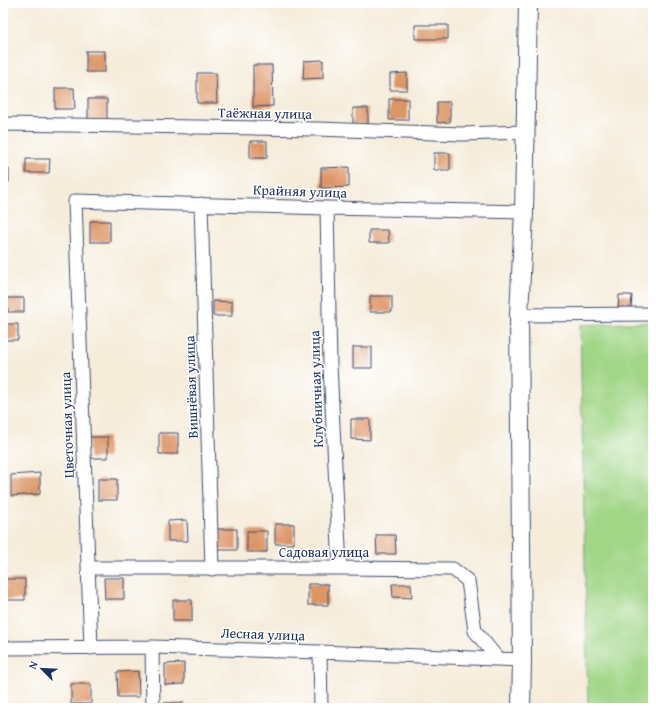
<svg xmlns="http://www.w3.org/2000/svg" width="656" height="711" font-family="'Gentium Book Plus',serif">
<rect width="100%" height="100%" fill="#fff"/>
<filter id="ink" filterUnits="userSpaceOnUse"><feTurbulence type="fractalNoise" baseFrequency=".025" numOctaves="2"/><feDisplacementMap in="SourceGraphic" scale="8" xChannelSelector="R" yChannelSelector="G"/><feConvolveMatrix kernelMatrix="1 2 1 2 8 2 1 2 1" color-interpolation-filters="sRGB"/></filter>
<filter id="wash" filterUnits="userSpaceOnUse"><feTurbulence type="fractalNoise" baseFrequency=".012" numOctaves="4" result="noise"/><feDisplacementMap in="SourceGraphic" scale="16" xChannelSelector="R" yChannelSelector="G"/><feGaussianBlur stdDeviation="0.9" result="paint"/><feColorMatrix in="noise" values="0 0 0 0 0 0 0 0 0 0 0 0 0 0 0 0 0 1.4 0 .05"/><feComposite in="paint" operator="in"/></filter>
<g filter="url(#wash)">
<rect width="100%" height="100%" fill="#f5ecda"/>
<path fill="#a1d687" stroke="#5e8272" d="M653 322V708H588L580 325Z"/>
<g id="blocks">
<path fill="#dc9666" d="M415 25H448V39H415Z
M86 51H105V72H86Z
M323 60V78L303 79 304 61Z
M253 65H272L273 106 253 107Z
M197 73H216L217 103H197Z
M407 73V90H390V74Z
M3 83H5V104H3Z
M55 88H74L75 109H55Z
M88 99H107V120H88Z
M389 99H408V120H389Z
M437 102H450V122L437 123Z
M353 108H368V124H353Z
M250 141H267V158H250Z
M434 153H450V170H434Z
M26 159H50L49 173H26Z
M349 167V187L321 188V168Z
M3 169H9V182H3Z
M90 221H110V242H90Z
M369 230H388L389 243H369Z
M619 295H632L631 309H618Z
M370 296H392V312H370Z
M7 298H24V312H8Z
M213 301 232 302V316H213Z
M3 324H18V340H3Z
M353 347H372V368H353Z
M351 419H370V440L351 439Z
M159 433H178V454H159Z
M89 437H108V458H89Z
M40 473V494L11 496V475Z
M98 479H117V500H98Z
M187 520 188 541H168V521Z
M275 524H294V544H275Z
M217 529H237V550H217Z
M247 531H267V552H247Z
M376 535H395L396 554H377Z
M104 578H124V599H105Z
M6 579H25V600H6Z
M308 584H328V605H308Z
M392 584H411L412 598 393 597Z
M173 600H192V621H173Z
M184 663V684L165 685V664Z
M138 671 139 697H118L117 672Z
M71 684H91V704H71Z
M164 703H184V708H164Z
M270 705H289V708H270Z"/>
</g>
</g>
<g filter="url(#ink)">
<use href="#blocks" fill-opacity="0" stroke="#3c4b71" stroke-width="1"/>
<g fill="none" stroke-linecap="round" stroke-linejoin="round">
<defs>
<path id="minor" d="M3 124 317 129 463 134 526 132
M201 204 212 569
M327 208 330 365 340 568
M519 315 653 314
M88 568H340L453 569 468 581 475 631 498 659
M152 647 153 708
M3 648 152 647 320 652 522 660
M91 648 75 201 327 208 524 212
M320 652 321 708"/>
<path id="secondary" d="M521 708 522 660 519 315 524 212 528 3"/>
</defs>
<use href="#minor" stroke="#3c4b71" stroke-width="15"/>
<use href="#secondary" stroke="#3c4b71" stroke-width="20"/>
<use href="#minor" stroke="#fff" stroke-width="13"/>
<use href="#secondary" stroke="#fff" stroke-width="18"/>
</g>
</g>
<g text-anchor="middle" dominant-baseline="central" stroke-width="3" stroke-linejoin="round" paint-order="stroke">
<g font-size="14" fill="#1b2f5e" stroke="#fff">
<text transform="translate(265 113) rotate(1)">Таёжная улица</text>
<text transform="translate(300 191) rotate(2)">Крайняя улица</text>
<text transform="translate(191 387) rotate(-92)">Вишнёвая улица</text>
<text transform="translate(316 389) rotate(-92)">Клубничная улица</text>
<text transform="translate(67 425) rotate(-92)">Цветочная улица</text>
<text x="324" y="552">Садовая улица</text>
<text transform="translate(263 634) rotate(2)">Лесная улица</text>
</g>
</g>
<rect width="656" height="711" fill="none" stroke="#fff" stroke-width="16"/>
<g transform="translate(42 669) rotate(294)" stroke="#ffffff" stroke-width="3" paint-order="stroke">
<path d="M0-3L7 15L0 10L-7 15Z" fill="#1b2f5e"/>
<text y="-6" font-size="11" font-weight="bold" text-anchor="middle" fill="#1b2f5e">N</text>
</g>
</svg>
